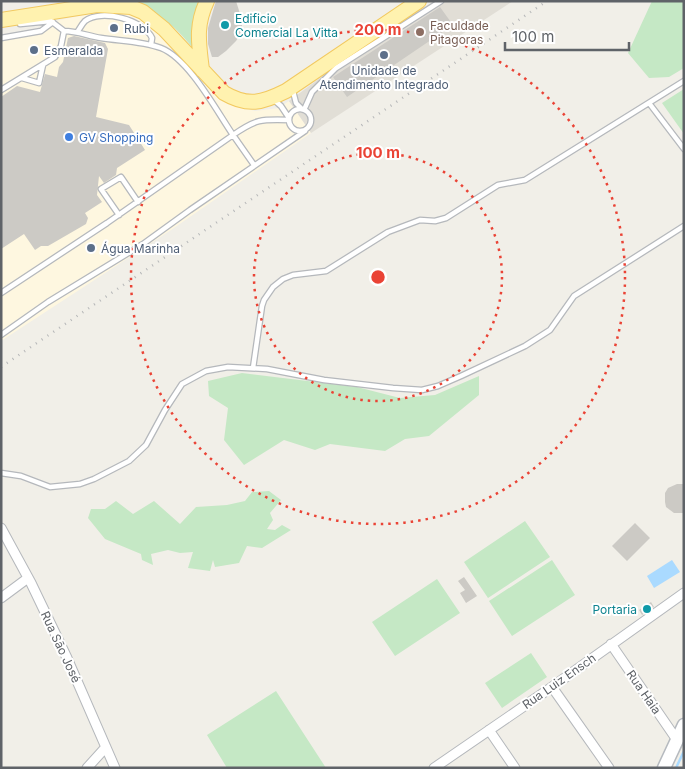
<svg xmlns="http://www.w3.org/2000/svg" width="685" height="769" font-family="Inter,sans-serif">
<rect width="100%" height="100%" fill="#f1efe8"/>
<path fill="#fef7e0" d="M110 10 138 15 168 42 170 47 231 104 255 111 279 108 289 101 311 133 171 230 1 341V36L40 29 51 22 69 18Z"/>
<path fill="#e1ded6" d="M434 1H513L311 133 289 101 359 49Z"/>
<path fill="#c5e8c5" d="M134 1H201L195 51C178 28 159 13 134 1Z
M652 1H684V68L669 77 649 78 628 53Z
M684 89V134L662 103Z
M242 373 357 387 400 398 435 395 479 376V395L429 436 405 439 385 451 330 444 315 450 284 440 244 465 224 440 228 408 209 396 208 381Z
M269 491 281 500 270 513 273 520 267 529 275 530 282 525 291 530 262 548 247 546 239 563 215 567 213 560 210 571 188 568 193 552 180 553 168 550 151 554 153 565 142 560 141 554 105 539 88 518 91 509H105L116 501 133 514 154 501 180 524 196 507 227 505 245 501 252 492Z
M525 521 550 557 488 598 464 562Z
M552 560 575 595 512 636 489 601Z
M437 579 460 613 395 656 372 622Z
M531 653 547 677 502 708 485 683Z
M276 691 326 768H227L207 735Z"/>
<path fill="#aadaff" d="M672 560 680 572 654 588 647 576Z"/>
<g fill="none" stroke-linecap="round" stroke-linejoin="round">
<path stroke="#aadaff" stroke-width="2.5" d="M676 768 684 751"/>
</g>
<path fill="#cccac5" d="M216 1H236L242 20V32L236 41 226 51 218 57H212L208 44V28Z
M440 7 453 25 347 97 333 77Z
M74 36 105 43 108 49 96 117 129 125 145 150 117 168 116 175 104 183 99 176 97 195 102 202 85 213 88 218 86 224 48 246H41L35 250 24 234 1 249V97L17 86 40 92 45 74 57 77 59 67 63 62 68 38Z
M677 484H684V513H674L666 507 665 502V493L668 488Z
M635 523 650 538 627 561 612 546Z
M464 577 477 596 466 603 460 593 465 590 458 581Z
M651 602 654 607 642 615 639 610Z"/>
<g fill="none" stroke-linecap="round" stroke-linejoin="round">
<defs>
<path id="service" d="M20 24 51 21 64 31
M78 31C80 28 82 24 85 21 101 8 144 20 152 38L151 45
M1 38 41 31 53 22
M22 78 39 83 43 65
M1 90 55 57 61 46 64 31C77 31 88 36 101 38 120 41 142 41 161 48 189 59 216 110 233 135L107 223 1 293
M293 91 296 103 302 109
M273 99 281 106 289 118
M649 103 684 149
M289 120a11 11 0 1 1 22 0a11 11 0 1 1-22 0Z
M304 110 312 92 336 68 441 1
M254 165 233 135C256 119 261 119 289 120
M119 215 101 189 121 177 138 202
M1 335 48 302 143 244 190 210 305 131
M253 368 262 306 264 300 273 287 283 279 293 275 326 271 388 232 420 220 435 221 446 218 498 185 525 180 684 81
M1 473 21 476 50 487 80 484 94 479 129 461 146 445 165 410 182 384 206 371 228 367 267 369 324 380 393 388 422 390 438 386 461 376 525 346 550 330 574 296 684 226"/>
<path id="minor" d="M1 528 31 583 67 658 115 768
M1 598 28 578
M611 644 677 740
M552 687 609 768
M489 730 515 768
M87 768 106 747
M434 768 552 687 684 593"/>
<path id="secondary" d="M664 768 684 725"/>
<path id="primary" d="M1 20 97 5 131 7 143 12 164 29 224 93C248 107 262 103 286 91L419 1
M202 70C199 44 195 26 207 1"/>
</defs>
<use href="#service" stroke="#b5b8bc" stroke-width="7"/>
<use href="#minor" stroke="#b5b8bc" stroke-width="11"/>
<use href="#secondary" stroke="#b6babf" stroke-width="15"/>
<use href="#primary" stroke="#f2c960" stroke-width="16"/>
<use href="#service" stroke="#fff" stroke-width="4.5"/>
<use href="#minor" stroke="#fff" stroke-width="9"/>
<use href="#secondary" stroke="#fff" stroke-width="12"/>
<use href="#primary" stroke="#fff2af" stroke-width="14"/>
<path stroke="#b6b7b8" stroke-width="2.5" stroke-dasharray="1 6" stroke-linecap="butt" d="M1 367 547 1"/>
</g>
<g fill="none" stroke="#ea4335" stroke-width="2.5" stroke-dasharray="2.5 5">
<circle cx="378" cy="277" r="124"/>
<circle cx="378" cy="277" r="247"/>
</g>
<g fill="#0f9aa8" stroke="#fff" stroke-width="2">
<circle cx="225" cy="25" r="5"/>
<circle cx="647" cy="609" r="5"/>
</g>
<g fill="#5c6f8a" stroke="#fff" stroke-width="2">
<circle cx="114" cy="28" r="5"/>
<circle cx="34" cy="50" r="5"/>
<circle cx="384" cy="55" r="5"/>
<circle cx="91" cy="248" r="5"/>
</g>
<circle fill="#8d6e63" stroke="#fff" stroke-width="2" cx="420" cy="32" r="5"/>
<circle fill="#3f7fe0" stroke="#fff" stroke-width="2" cx="69" cy="137" r="5"/>
<g text-anchor="middle" dominant-baseline="central" stroke-width="4" stroke-linejoin="round" paint-order="stroke">
<g font-size="12" fill="#0d838f" stroke="#fff" text-anchor="start">
<text x="235" y="18">Edificio<tspan x="235" dy="14">Comercial La Vitta</tspan></text>
<text x="637" y="609" text-anchor="end">Portaria</text>
</g>
<g font-size="12" fill="#785e54" stroke="#fff" text-anchor="start">
<text x="430" y="25">Faculdade<tspan x="430" dy="14">Pitagoras</tspan></text>
</g>
<g font-size="12" fill="#4e5e75" stroke="#fff" text-anchor="start">
<text x="124" y="28">Rubi</text>
<text x="44" y="50">Esmeralda</text>
<text x="384" y="70" text-anchor="middle">Unidade de<tspan x="384" dy="14">Atendimento Integrado</tspan></text>
<text x="101" y="248">Água Marinha</text>
</g>
<g font-size="12" fill="#366cbe" stroke="#fff" text-anchor="start">
<text x="79" y="137">GV Shopping</text>
</g>
<g font-size="12" fill="#5f6368" stroke="#fff">
<text transform="translate(61 647) rotate(65)">Rua São José</text>
<text transform="translate(559 681) rotate(-35)">Rua Luiz Ensch</text>
<text transform="translate(644 692) rotate(55)">Rua Haia</text>
</g>
</g>
<circle cx="378" cy="277" r="8" fill="#ea4335" stroke="#fff" stroke-width="2.5"/>
<g font-size="15" text-anchor="middle" font-weight="bold" fill="#ea4335" stroke="#fff" stroke-width="4" stroke-linejoin="round" paint-order="stroke">
<text x="378" y="35">200 m</text>
<text x="378" y="158">100 m</text>
</g>
<rect width="685" height="769" fill="none" stroke="#5f6368" stroke-width="5"/>
<path d="M505 42v8h124v-8" fill="none" stroke="#5f6368" stroke-width="2.5"/>
<text x="512" y="42" font-size="15" fill="#5f6368" stroke="#ffffff" stroke-width="4" paint-order="stroke">100 m</text>
</svg>
